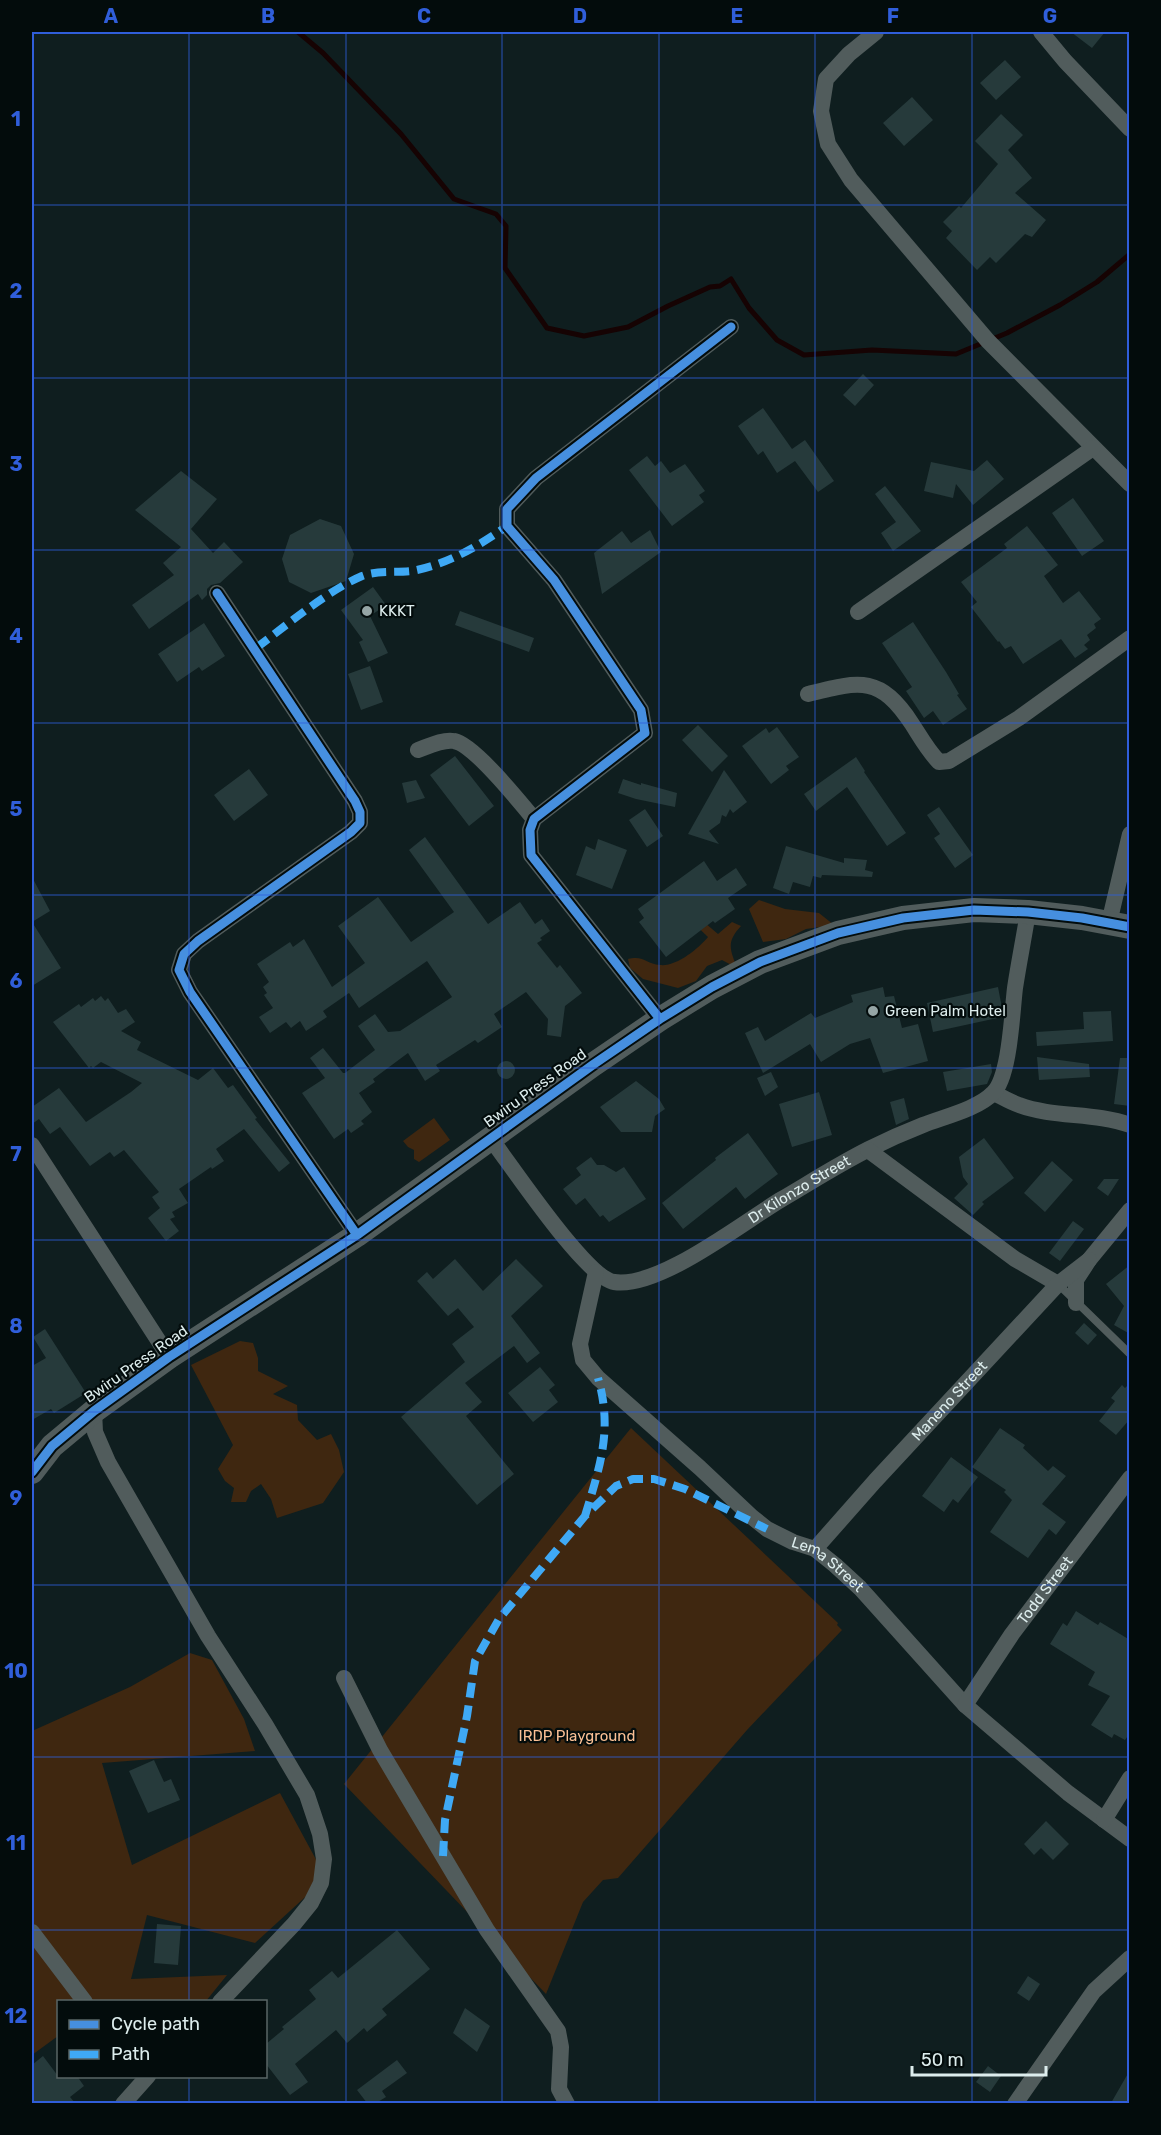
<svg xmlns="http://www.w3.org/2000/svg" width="1161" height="2135" font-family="Rubik,sans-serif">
<rect width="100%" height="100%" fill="#0f1e1f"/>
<path fill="#3f2710" d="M759 900 785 909 819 913 834 925 806 929 786 939 763 942 749 909Z
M685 915 705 923 718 934 732 922 741 926C726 942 730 949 737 968L722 960 707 966 696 981 678 988 643 979 630 968 628 959C644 955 646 964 660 965 676 967 698 949 708 937Z
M434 1118 450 1140 419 1162 414 1159V1150L408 1147 403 1141Z
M240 1341 253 1343 258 1358V1371L288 1386 273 1394 297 1405 298 1420 317 1440 331 1434 339 1450 344 1472 323 1503 277 1518 271 1499 261 1484 251 1491 246 1502H231L234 1488 225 1481 218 1469 233 1445 191 1365Z
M631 1428 838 1623 837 1625 842 1630 747 1730 618 1878 603 1880 583 1902 546 1994 344 1784Z
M190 1653 212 1660 244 1719 255 1751 102 1763 132 1865 280 1793 326 1878 255 1943 147 1915 131 1979 227 1975 206 2001 58 2002V2036L32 2055V1731L130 1687Z"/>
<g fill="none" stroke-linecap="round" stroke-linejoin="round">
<path stroke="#160303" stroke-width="5" d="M298 32 323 53 401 134 454 199 496 214 506 226 505 268 547 328 584 336 628 327 668 306 710 287 720 286 731 279 749 308 777 340 804 355 872 350 956 354 1007 333 1060 305 1097 282 1130 254"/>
</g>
<path fill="#263a3b" d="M1071 32H1105L1092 48Z
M1005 60 1021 77 996 100 980 83Z
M912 97 933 120 904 146 883 123Z
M1001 114 1023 135 1008 150 1032 178 1015 193 1046 220 1032 237 1025 234 996 263 990 257 977 270 946 238 952 231 943 222 959 206 961 208 998 164 975 141Z
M863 374 874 385 855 406 843 395Z
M763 408 792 449 805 440 834 481 818 492 795 461 777 473 763 451 758 455 738 426Z
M647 456 655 466 661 461 670 473 685 464 705 491 699 495 704 502 672 526 629 470Z
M987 460 1004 479 973 505 956 484 953 498 924 491 931 462 974 471Z
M181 471 217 499 191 529 213 553 224 542 243 562 220 583 211 585 207 589V595L202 600 198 594 149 629 132 605 174 575 163 563 181 547 135 510Z
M885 486 921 531 893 551 881 533 896 522 875 494Z
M1073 498 1104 541 1082 556 1052 513Z
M320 519 341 526 354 554 346 581 311 593 289 582 282 559 290 535Z
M1027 526 1058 565 1044 576 1063 603 1079 591 1101 619 1094 624 1096 628 1087 635 1090 640 1084 645 1088 649 1075 658 1061 639 1023 664 1011 646 1005 649 999 641 998 642 971 607 977 602 961 582 1007 548 1004 544Z
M650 530 661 552 602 594 594 553 622 531 631 543Z
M373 587 386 605 370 616 388 653 368 662 359 642 363 640 341 610Z
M460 611 534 638 529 652 455 625Z
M913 622 946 672 959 694 957 695 967 709 943 725 933 711 924 718 906 691 912 687 882 643Z
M204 623 225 656 202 671 199 667 177 682 158 654Z
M370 666 383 702 361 710 348 674Z
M698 725 728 756 712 772 682 740Z
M777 727 799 757 786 766 789 770 771 784 742 746 766 728 769 733Z
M455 756 494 806 469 826 430 775Z
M856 757 865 771 864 772 906 833 887 846 847 787 816 811 804 794Z
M249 769 268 795 234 821 214 795Z
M724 770 747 802 733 813 730 809 726 817 722 815 720 823 709 831 719 844 688 834Z
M623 779 641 785V783L677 793 675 807 636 799 618 793Z
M416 780 425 798 407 803 402 783Z
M939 807 973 855 955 868 934 838 940 834 927 815Z
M645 809 663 836 647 847 629 820Z
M425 837 488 924 520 902 535 924 542 919 550 931 540 938 542 940 537 943 557 968 560 965 582 993 565 1006 561 1037 547 1035 548 1019 526 992 494 1014 502 1027 478 1043 475 1040 436 1065 440 1071 425 1081 408 1053 373 1079 375 1082 359 1093 372 1112 361 1121 364 1124 351 1133 348 1129 334 1139 302 1093 325 1078 310 1058 323 1048 343 1073H345L375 1050 358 1026 375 1014 388 1032 400 1031 452 997 427 961 359 1008 349 993 323 1011 327 1017 306 1031 300 1021 291 1028 286 1022 270 1033 259 1017 273 1008 264 995 267 993 263 987 269 982 257 964 290 942 293 947 304 939 332 987 365 963 338 926 378 897 411 942 454 912 409 850Z
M598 839 627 850 612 889 576 875 586 846 595 850Z
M786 846 844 863V858L867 860 865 870 873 872 872 877 822 875 821 878 813 876 810 887 793 882 789 894 773 888Z
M704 861 717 881 736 868 747 885 728 898 735 909 715 923 713 921 666 957 639 922 644 918 638 909Z
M32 877 50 911 32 922 61 968 32 986Z
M883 987 885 997 894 996 902 1028 918 1024 928 1061 883 1073 870 1038 850 1044 821 1062 810 1044 763 1073 745 1033 758 1027 765 1041 811 1013 815 1018 853 1002 851 995Z
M998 987 1002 1008V1017L933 1032 927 1003Z
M101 996 105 1001 108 998 118 1013 126 1009 135 1022 121 1031 141 1042 137 1050 198 1080 213 1068 228 1088 233 1085 257 1118 255 1119 290 1163 279 1172 244 1129 216 1149 224 1161 212 1169 211 1167 179 1189 188 1203 172 1212 175 1217 170 1219 179 1231 166 1241 148 1218 160 1208 152 1197 159 1192 124 1150 114 1157 110 1152 90 1166 60 1127 50 1134 39 1119 32 1124V1107L59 1088 86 1122 131 1092 142 1083 101 1062 93 1068 91 1066 89 1068 53 1022 79 1004 81 1007 93 998 95 1001Z
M1111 1011 1113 1041 1037 1046 1036 1032 1084 1029 1083 1012Z
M1037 1057 1089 1064 1090 1077 1039 1080Z
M1120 1058H1130V1106L1114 1104Z
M497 1070a9 9 0 1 1 18 0a9 9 0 1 1-18 0Z
M991 1064 992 1072 987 1084 947 1091 943 1072Z
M771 1072 778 1087 765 1096 757 1078Z
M636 1081 659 1099 665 1109 655 1116 652 1132H621L600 1107Z
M819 1092 832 1135 792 1147 779 1104Z
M904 1098 909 1119 896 1125 890 1102Z
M748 1133 778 1174 745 1199 736 1187 683 1229 662 1203 716 1160 715 1158Z
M984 1138 1014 1178 982 1202 984 1204 973 1215 954 1198 968 1184 963 1177 959 1157Z
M591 1157 597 1165H604L616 1172 624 1167 646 1199 609 1222 603 1215 600 1217 585 1198 576 1205 563 1189 581 1175 576 1168Z
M1052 1161 1073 1180 1045 1212 1024 1193Z
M1104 1179H1119L1108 1196 1097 1188Z
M1073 1221 1084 1229 1060 1261 1049 1253Z
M455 1259 483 1291 516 1259 543 1286 511 1316 540 1353 527 1363 514 1346 465 1383 482 1402 466 1416 514 1474 477 1505 401 1417 465 1362 452 1344 474 1327 452 1301 458 1308 448 1316 417 1281 427 1272 433 1279Z
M1130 1265V1334L1114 1325 1124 1306 1106 1284Z
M1084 1323 1097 1335 1088 1345 1075 1333Z
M45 1329 86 1393 54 1413 51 1409 32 1420V1366L46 1358 33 1337Z
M540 1367 555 1385 549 1390 558 1402 533 1422 508 1393Z
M1130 1383V1419L1116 1435 1099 1421 1115 1401 1111 1398 1122 1385 1125 1388Z
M1000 1428 1025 1445 1023 1448 1048 1471 1053 1466 1066 1476 1042 1504 1066 1522 1056 1535 1049 1529 1028 1558 990 1532 1012 1500 1004 1492 1006 1490 972 1467Z
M951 1457 978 1477 958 1503 953 1499 944 1512 922 1496Z
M1076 1611 1098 1625 1100 1622 1130 1640V1733L1125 1740 1114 1734 1112 1738 1091 1725 1110 1696 1088 1685 1095 1672 1050 1644 1063 1623 1067 1626Z
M154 1760 164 1782 171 1779 180 1800 148 1813 129 1771Z
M1046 1821 1069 1844 1053 1860 1041 1848 1034 1855 1024 1844Z
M157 1924 181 1926 178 1965 154 1963Z
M397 1930 430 1969 382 2009 387 2015 367 2032 364 2028 347 2043 336 2030 295 2064 308 2082 290 2095 266 2064V2044L284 2029 282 2027 316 1999 309 1990 332 1971 338 1978Z
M1028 1976 1040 1984 1029 2001 1017 1993Z
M465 2008 490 2026 477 2052 453 2033Z
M43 2056 58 2076H77L84 2086 70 2097 75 2103H32V2065Z
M397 2060 407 2073 382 2091 386 2097 376 2103H367L357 2090Z
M988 2066 1001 2076 990 2092 976 2082Z
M1130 2070V2103H1111Z"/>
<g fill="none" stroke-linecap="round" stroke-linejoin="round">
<path stroke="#515c5c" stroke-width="8" d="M1058 1284 1130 1354"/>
<g stroke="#515c5c" stroke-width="16">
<path d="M876 32 849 54 826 79 821 111 828 144 851 180 988 341 1130 484"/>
<path d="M1041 32 1065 61 1130 129"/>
<path d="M217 593 355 801 360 812V823L351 832 198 941 184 954 179 970 190 992 357 1235"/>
<path d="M858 612 1093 448"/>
<path d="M808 694C860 681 880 675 912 724 921 738 928 751 939 762L949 761 1019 718 1130 638"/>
<path d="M418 750C429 746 443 739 454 741 473 744 520 802 534 819"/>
<path d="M1109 923 1130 834"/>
<path d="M660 1019 531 855 530 830 534 819 645 733 641 710 554 580 507 526V509L536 478 731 327"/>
<path d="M994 1093C1002 1097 1010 1102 1019 1105 1054 1118 1094 1112 1130 1125"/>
<path id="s1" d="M491 1139C511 1165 586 1278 614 1282 659 1289 743 1222 782 1199 811 1182 839 1164 869 1149 887 1140 905 1132 923 1125 943 1117 978 1109 993 1093 1010 1077 1012 1012 1015 988 1019 962 1024 937 1028 912"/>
<path d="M32 1145 169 1357"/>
<path d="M868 1150 1015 1259 1058 1284"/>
<path id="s2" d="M596 1272 580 1344 583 1360 598 1378 700 1468 752 1517 767 1529 793 1542 815 1549 835 1565 860 1588 965 1705 1068 1793 1130 1839"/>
<path d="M1076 1303V1280L1089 1260 1130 1210"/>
<path d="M94 1411 95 1432 108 1462 208 1636 265 1724 307 1795 320 1834 324 1859 321 1883 311 1903 294 1924 220 2002"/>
<path id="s3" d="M815 1549 875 1481 1058 1284 1089 1260"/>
<path d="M344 1678 380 1750 487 1930 558 2031 561 2047 559 2089 567 2104"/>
<path id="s4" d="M965 1705 1012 1634 1130 1478"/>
<path d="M1104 1820 1130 1778"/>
<path d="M32 1932 85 2002"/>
<path d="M123 2104 148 2076"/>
<path d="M1015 2104 1094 1991 1130 1958"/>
</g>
<path stroke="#515c5c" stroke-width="24" d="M32 1472 52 1446 94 1411 169 1357 357 1235 594 1064 660 1019 712 987 760 962 838 933 903 918 974 910 1028 912 1082 918 1130 927"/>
<path stroke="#3fa9f5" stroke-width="8" stroke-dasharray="15 8" stroke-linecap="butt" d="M256 648C287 625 327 591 362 576 378 570 395 573 412 571 446 565 479 546 507 526
M585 1516C600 1466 613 1430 598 1378
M443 1856 445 1820 467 1716 475 1661 499 1619 585 1516 616 1486 633 1479H654L685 1489 767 1529"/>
<defs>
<path id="cycleway" d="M217 593 355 801 360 812V823L351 832 198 941 184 954 179 970 190 992 357 1235
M660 1019 531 855 530 830 534 819 645 733 641 710 554 580 507 526V509L536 478 731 327
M32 1472 52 1446 94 1411 169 1357 357 1235 594 1064 660 1019 712 987 760 962 838 933 903 918 974 910 1028 912 1082 918 1130 927"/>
</defs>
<use href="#cycleway" stroke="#030c0c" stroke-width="13"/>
<use href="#cycleway" stroke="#468fdf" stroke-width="9"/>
</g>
<path fill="none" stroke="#305eda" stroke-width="1.5" stroke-opacity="0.55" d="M189 32V2002M346 32V2104M502 32V2104M659 32V2104M815 32V2104M972 32V2104M32 205H1130M32 378H1130M32 550H1130M32 723H1130M32 895H1130M32 1068H1130M32 1240H1130M32 1412H1130M32 1585H1130M32 1757H1130M32 1930H1130M189 2076V2104"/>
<g fill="#95a5a5" stroke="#030c0c" stroke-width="2">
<circle cx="367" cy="611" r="6"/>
<circle cx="873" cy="1011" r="6"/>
</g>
<g text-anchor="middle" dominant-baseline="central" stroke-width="4.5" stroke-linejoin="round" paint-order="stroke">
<g font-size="15" fill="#ddeded" stroke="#030c0c" text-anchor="start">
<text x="379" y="611">KKKT</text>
<text x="885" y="1011">Green Palm Hotel</text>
</g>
<g font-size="15" fill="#ddeded" stroke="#030c0c">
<text transform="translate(535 1088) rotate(-36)">Bwiru Press Road</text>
<text stroke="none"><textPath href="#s1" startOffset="400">Dr Kilonzo Street</textPath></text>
<text transform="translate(136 1364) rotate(-35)">Bwiru Press Road</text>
<text stroke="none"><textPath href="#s3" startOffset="200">Maneno Street</textPath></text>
<text stroke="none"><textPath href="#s2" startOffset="411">Lema Street</textPath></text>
<text stroke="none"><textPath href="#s4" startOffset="140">Todd Street</textPath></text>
</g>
<g font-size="15" fill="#fbc095" stroke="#030c0c">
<text x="577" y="1736">IRDP Playground</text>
</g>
</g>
<rect width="1161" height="2135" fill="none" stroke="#030c0c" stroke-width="66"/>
<rect x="57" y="2000" width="210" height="78" fill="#030c0c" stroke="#5a6666" stroke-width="1.5"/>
<rect x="69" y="2020" width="30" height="9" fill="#468fdf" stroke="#5a6666" stroke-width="1.5"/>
<text x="111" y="2030" font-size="18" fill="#ddeded">Cycle path</text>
<rect x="69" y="2050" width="30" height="9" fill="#3fa9f5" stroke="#5a6666" stroke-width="1.5"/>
<text x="111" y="2060" font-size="18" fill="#ddeded">Path</text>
<path d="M912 2066v9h134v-9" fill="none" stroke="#ddeded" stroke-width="3"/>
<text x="921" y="2066" font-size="18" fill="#ddeded" stroke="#030c0c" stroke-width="4.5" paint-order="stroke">50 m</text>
<rect x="33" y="33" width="1095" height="2069" fill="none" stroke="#305eda" stroke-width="2"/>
<g font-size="20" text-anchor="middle" font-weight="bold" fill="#305eda">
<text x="111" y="23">A</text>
<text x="268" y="23">B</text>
<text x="424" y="23">C</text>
<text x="580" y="23">D</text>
<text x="737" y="23">E</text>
<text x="893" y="23">F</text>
<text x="1050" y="23">G</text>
<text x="16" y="126">1</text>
<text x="16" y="298">2</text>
<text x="16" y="471">3</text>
<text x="16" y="643">4</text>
<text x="16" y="816">5</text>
<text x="16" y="988">6</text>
<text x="16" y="1161">7</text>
<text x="16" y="1333">8</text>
<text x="16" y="1505">9</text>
<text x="16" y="1678">10</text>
<text x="16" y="1850">11</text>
<text x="16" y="2023">12</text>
</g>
</svg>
